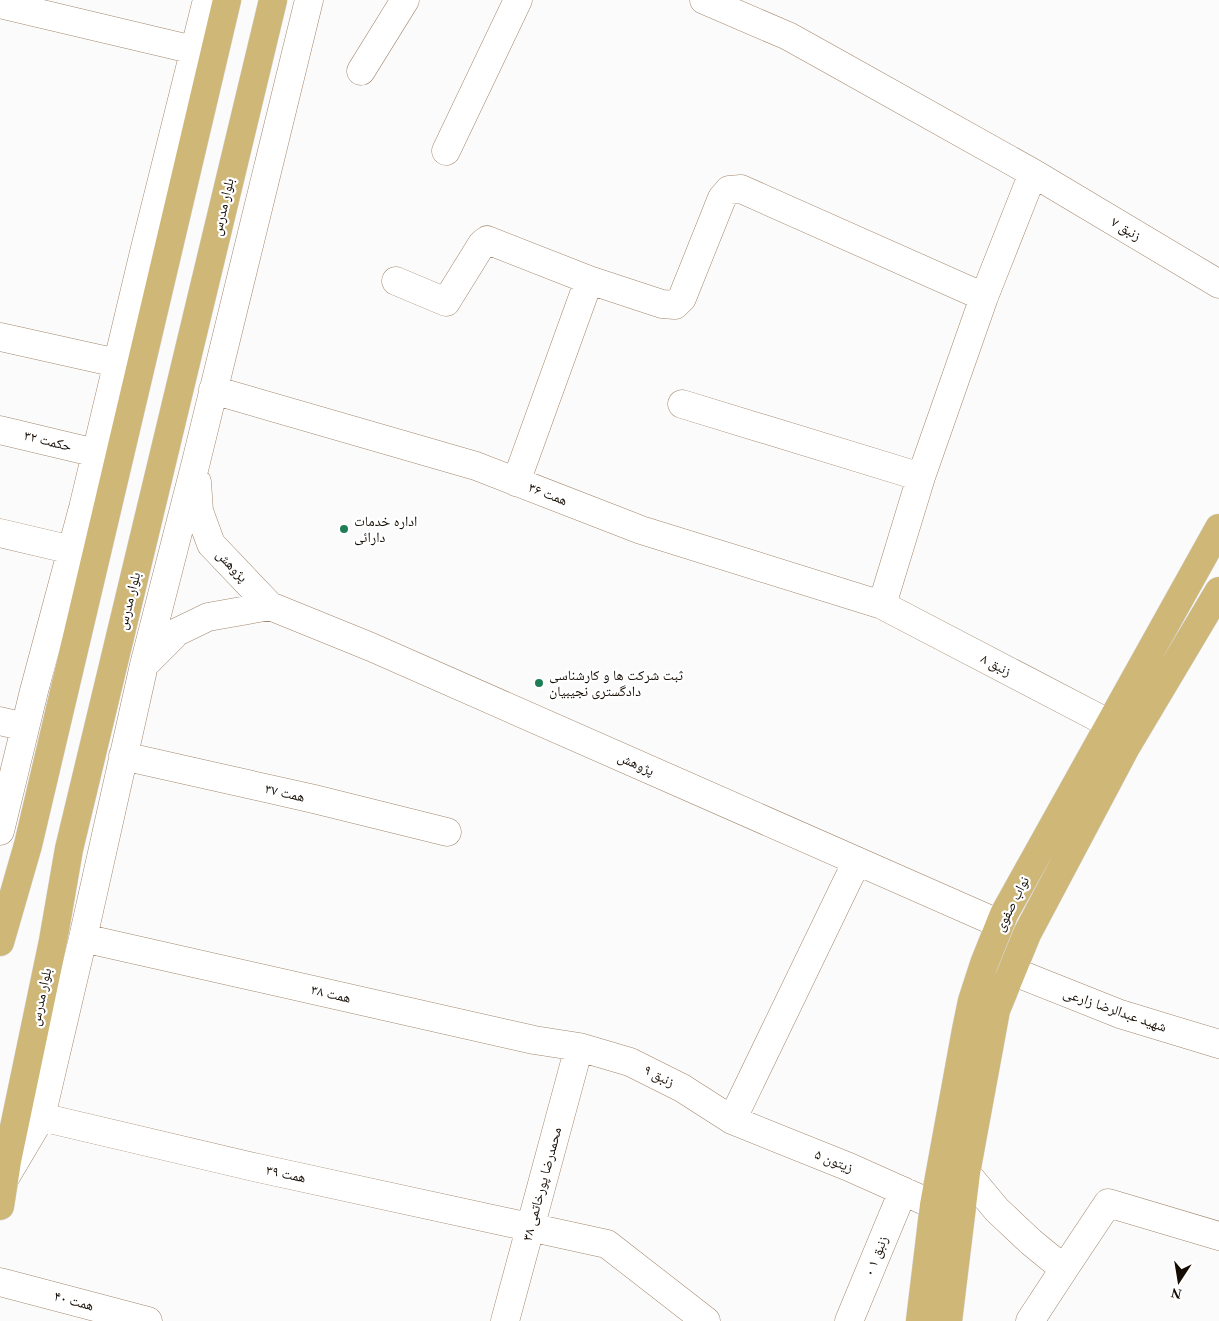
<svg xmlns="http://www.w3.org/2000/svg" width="1219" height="1321" font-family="'Times New Roman','Noto Naskh Arabic',serif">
<rect width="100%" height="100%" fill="#fbfbfb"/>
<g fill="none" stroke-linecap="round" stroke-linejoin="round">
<defs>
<path id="minor" d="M704 0 788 36 833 61 1033 173 1219 284
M0 4 194 50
M361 71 405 0
M446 151 518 0
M396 281 446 302 482 244 487 240 589 280 662 304 675 305 682 298 722 198 729 190 741 189 984 297
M0 337 117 363
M213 390 476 466 641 530 882 605 1110 724
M682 404 921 477
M0 430 96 453
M197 482 199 511 211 544 270 606 371 647 1000 924
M516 482 589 280
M0 533 72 550
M882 605 921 477 984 297 1033 173
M144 665 177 632 208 617 270 606
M0 721 25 727
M123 756 314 799 447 832
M0 831 34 691 83 508 145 248 207 0
M83 938 534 1040 579 1047 630 1062 682 1088 732 1120 849 1167 934 1205
M1012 971 1120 1014 1219 1044
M41 1117 258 1168 607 1244 706 1321
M732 1120 857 861
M966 1173 997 1210 1031 1242 1064 1269 1108 1203 1219 1236
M6 1176 41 1117 83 938 144 665 196 462 309 0
M0 1282 148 1321
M505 1321 579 1047
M849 1321 903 1191
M1030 1321 1064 1269"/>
<path id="major" d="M0 942 28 845 227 0
M0 1206 7 1161 53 941 69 849 273 0
M920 1321 934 1205 966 1030 972 1001 984 964 1004 914 1219 528
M948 1321 966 1173 996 1010 1027 934 1126 747 1219 591"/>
</defs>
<use href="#minor" stroke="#a2876e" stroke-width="29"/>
<use href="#major" stroke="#dad8d7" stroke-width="29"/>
<use href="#minor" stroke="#fff" stroke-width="28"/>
<use href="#major" stroke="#ceb777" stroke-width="28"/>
</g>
<g fill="#1e7d54" stroke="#fff" stroke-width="2">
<circle cx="344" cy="529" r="5"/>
<circle cx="539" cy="683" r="5"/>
</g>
<g text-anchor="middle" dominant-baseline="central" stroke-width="4.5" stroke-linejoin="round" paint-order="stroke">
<g font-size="14" fill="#150c04" stroke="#fff">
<text transform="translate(223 207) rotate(-77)">بلوار مدرس</text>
<text transform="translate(1126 229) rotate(31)">زنبق ۷</text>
<text transform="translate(48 441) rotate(14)">حکمت ۳۲</text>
<text transform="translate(548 494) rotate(21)">همت ۳۶</text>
<text transform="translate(232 566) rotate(47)">پژوهش</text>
<text transform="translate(129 601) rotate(-76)">بلوار مدرس</text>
<text transform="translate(996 665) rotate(28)">زنبق ۸</text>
<text transform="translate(636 764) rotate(24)">پژوهش</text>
<text transform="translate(285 793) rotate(13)">همت ۳۷</text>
<text transform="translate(1012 904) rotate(-63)">نواب صفوی</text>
<text transform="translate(331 994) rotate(13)">همت ۳۸</text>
<text transform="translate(41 997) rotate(-78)">بلوار مدرس</text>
<text transform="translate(1115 1010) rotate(19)">شهید عبدالرضا زارعی</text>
<text transform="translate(659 1076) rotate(27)">زنبق ۹</text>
<text transform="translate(834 1161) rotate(22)">زیتون ۵</text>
<text transform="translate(286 1174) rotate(12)">همت ۳۹</text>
<text transform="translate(542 1184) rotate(-75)">محمدرضا پورخاتمی ۳۸</text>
<text transform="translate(876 1256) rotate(-68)">زنبق ۱ ۰</text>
<text transform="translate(74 1301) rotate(15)">همت ۴۰</text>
</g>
<g font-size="14" fill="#150c04" stroke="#fff" text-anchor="start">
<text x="354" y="521">اداره خدمات<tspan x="354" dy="16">دارائی</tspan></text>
<text x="549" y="675">ثبت شرکت ها و کارشناسی<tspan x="549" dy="16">دادگستری نجیبیان</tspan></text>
</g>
</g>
<g transform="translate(1179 1281) rotate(192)" stroke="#ffffff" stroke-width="4" paint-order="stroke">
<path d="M0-4L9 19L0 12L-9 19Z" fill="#150c04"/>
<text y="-8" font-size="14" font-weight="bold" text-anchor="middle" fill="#150c04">N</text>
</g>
</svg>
